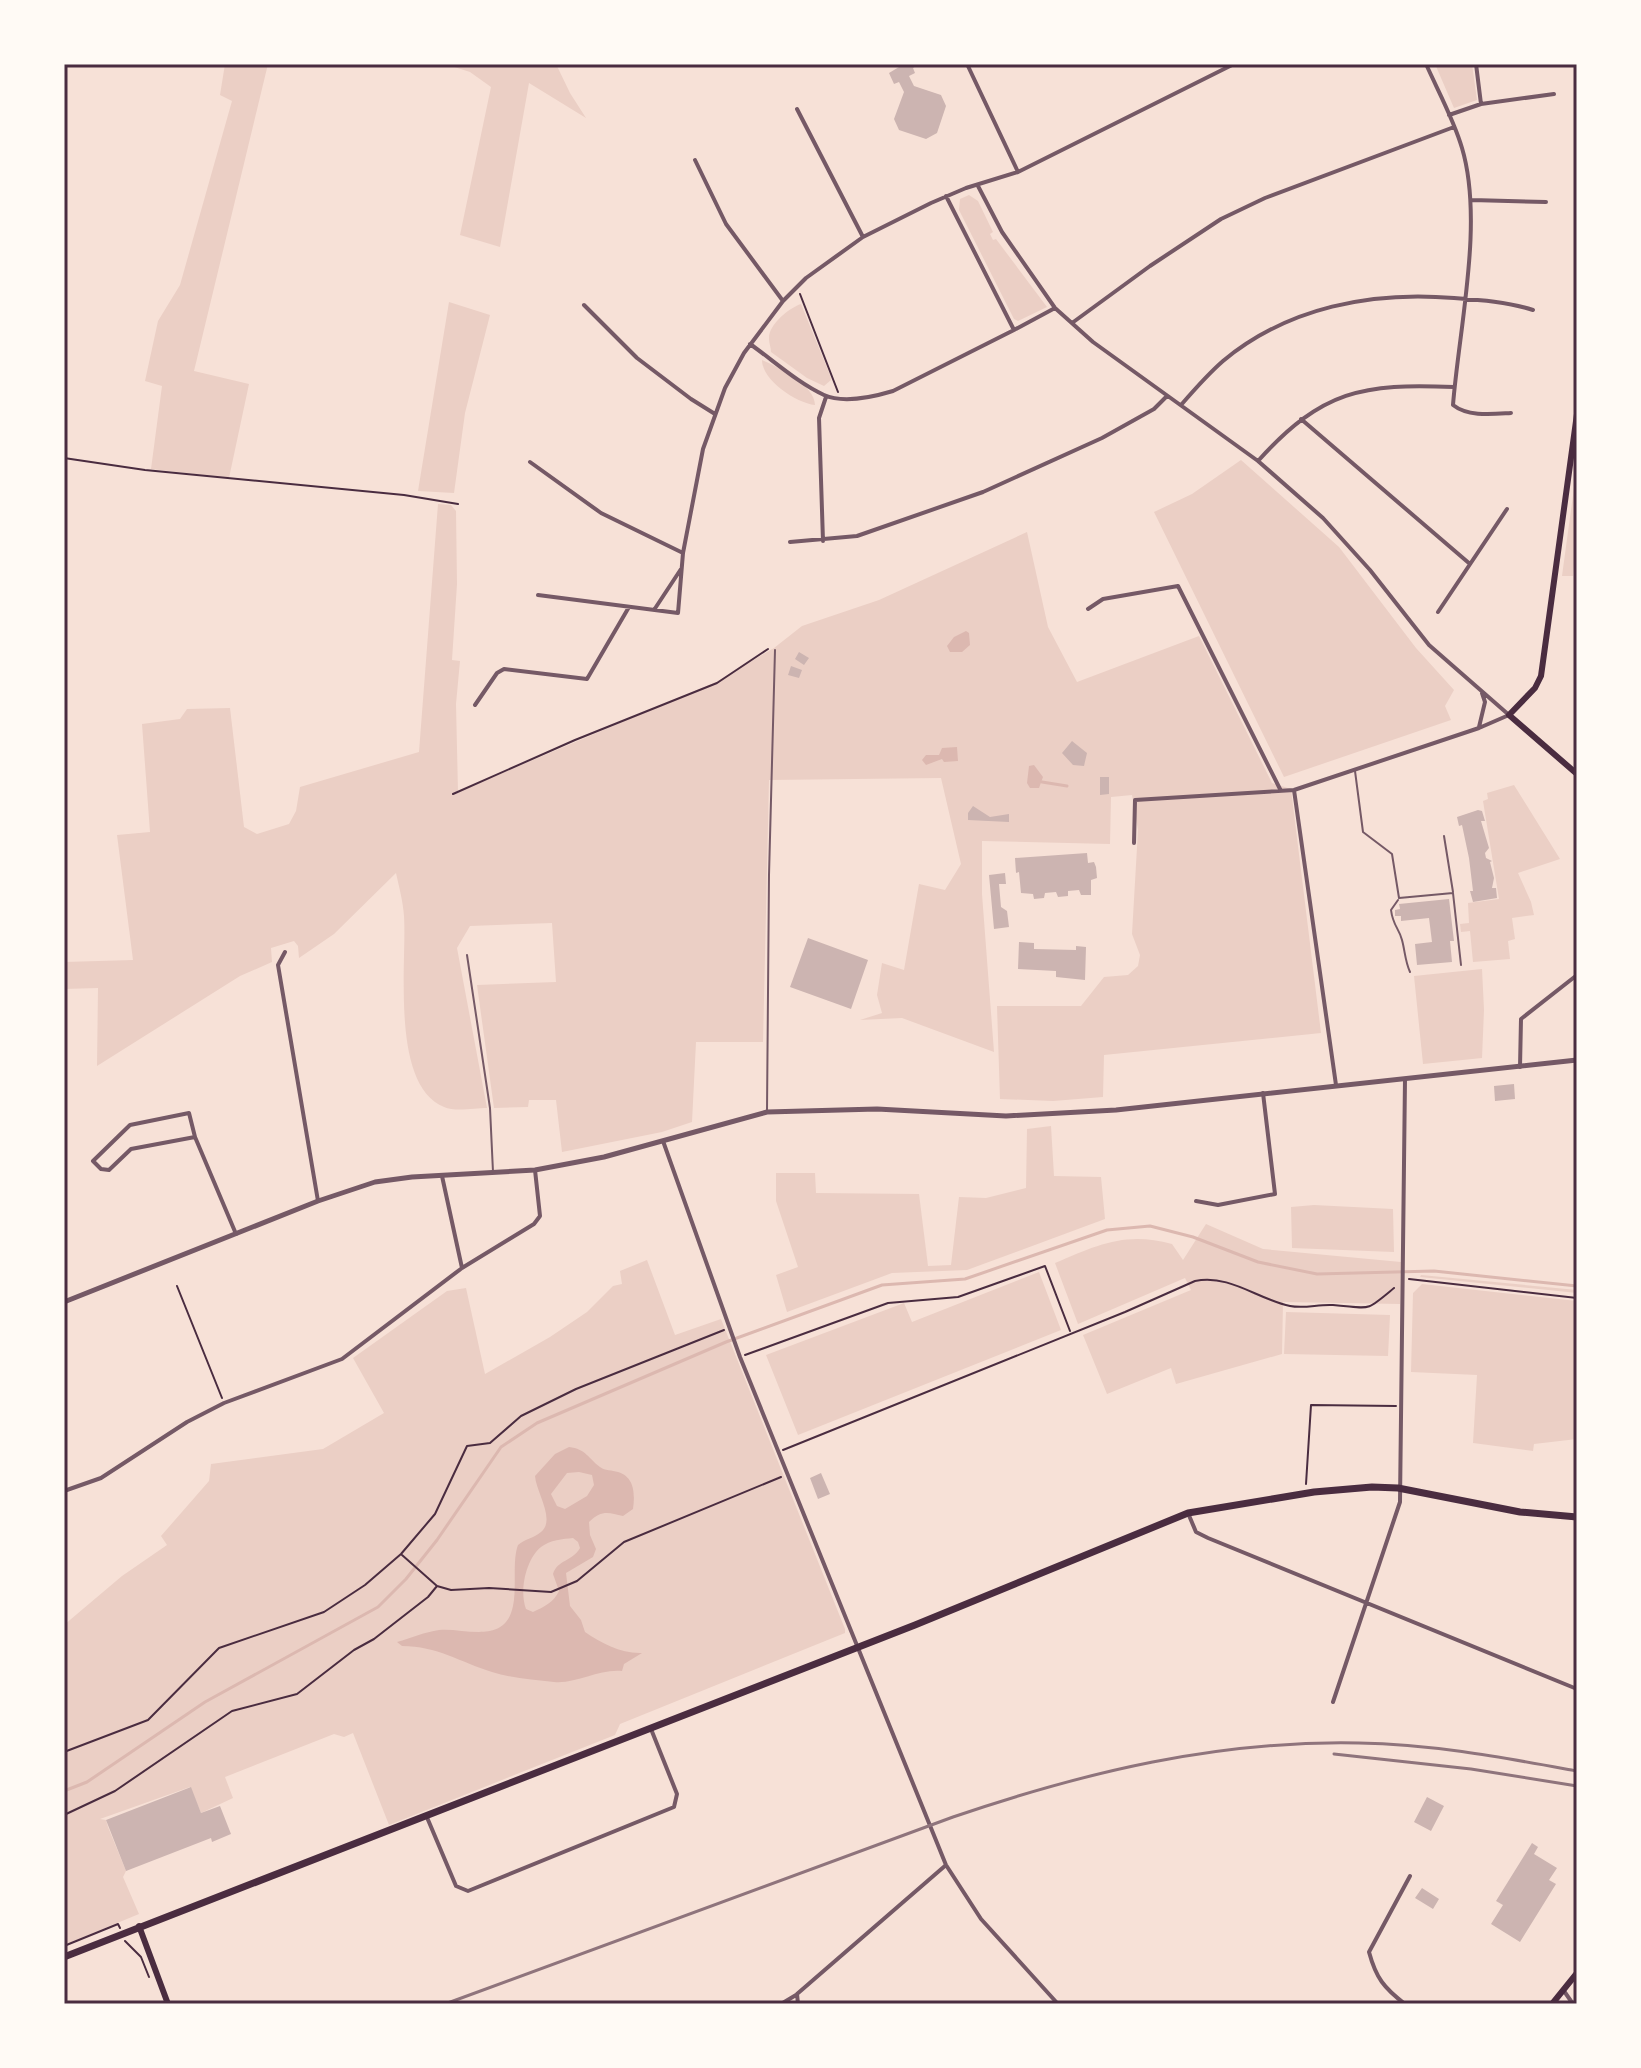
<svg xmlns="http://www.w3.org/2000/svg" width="1641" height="2068" font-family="Commissioner,sans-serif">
<rect width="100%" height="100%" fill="#f7e1d7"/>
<path fill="#ebcfc5" d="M225 64H268L194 371 249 384 229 478 151 469 162 386 145 381 158 321 180 285 232 101 220 95Z
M445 64H556L570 93 586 118 529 83 500 247 460 235 491 87 470 72Z
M1435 64H1472L1477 100 1454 108Z
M969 195 978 201 993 232 990 234 993 240 996 239 1047 307 1018 321 1014 319 959 210 960 199Z
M449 302 490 315 465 413 454 493 418 491Z
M801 304 830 375 831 380 824 386 807 378 771 352C771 348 769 343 769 339 768 325 789 308 801 304Z
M762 360C778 367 815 385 815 405 796 403 762 380 762 360Z
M1241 460 1339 547 1416 648 1454 690 1445 706 1451 720 1284 777 1154 512 1192 494Z
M1577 466V530L1573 576H1562Z
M438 504 451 505 456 511 457 584 452 660 460 661 456 704 458 792 716 682 774 648 802 626 879 600 1027 532 1048 627 1077 682 1199 636 1272 783 1291 789 1321 1033 1104 1055 1103 1097 1053 1101 1000 1099 997 1006H1081L1104 977 1128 975 1138 966 1140 955 1132 934 1138 830 1132 795 1111 797 1110 844 982 841V894L994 1052 902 1018 860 1020 882 1013 877 995 882 963 904 970 919 884 945 890 961 864 941 778 769 780 763 1042H696L692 1122 662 1132 562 1152 556 1100H529L528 1107 494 1108 477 985 556 982 552 923 470 926 457 948 487 1108C475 1108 455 1112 444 1107 390 1085 407 963 404 916 403 901 399 887 396 873L334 934 299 958 298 946 294 941 271 948 272 962 240 976 97 1066 98 988 64 989V962L133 960 117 835 150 832 142 724 180 719 187 709 230 708 244 827 257 834 289 824 296 811 300 787 419 752Z
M1514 785 1560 859 1518 873 1531 902 1534 915 1512 918 1515 939 1508 941 1510 959 1473 962 1470 931 1461 932 1460 924 1469 923 1468 903 1499 899 1483 801 1488 799 1487 793Z
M1482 969 1484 1010 1482 1058 1423 1064 1414 976Z
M1051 1126 1054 1176 1101 1177 1105 1219 967 1270 892 1273 787 1312 776 1275 798 1267 776 1201V1173H815L816 1193 919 1194 928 1266 951 1265 959 1197 986 1198 1026 1188 1027 1129Z
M1314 1205 1393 1209 1394 1252 1292 1248 1291 1207Z
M1206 1224 1263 1249 1401 1262 1400 1304 1283 1302 1282 1354 1176 1384 1171 1368 1107 1394 1083 1335 1191 1290 1185 1278 1078 1324 1055 1263C1097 1245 1126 1231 1172 1244L1183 1260Z
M647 1260 675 1335 721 1319 845 1629V1633L620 1724 615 1735 389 1825 353 1733 344 1737 334 1734 225 1777 233 1798 201 1813 190 1787 100 1819 106 1820 108 1827 126 1871 123 1877 139 1914 64 1945V1625L122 1576 167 1545 161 1536 209 1481 211 1464 323 1449 384 1413 353 1358 447 1291 466 1288 485 1374 550 1337 587 1312 613 1286 622 1284 620 1271Z
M1039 1272 1061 1330 798 1435 766 1355 904 1303 912 1322Z
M1421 1275 1577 1290V1293L1420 1277Z
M1422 1284 1577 1301V1439L1534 1444 1533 1451 1473 1443 1477 1375 1411 1372 1413 1293Z
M1286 1312 1390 1315 1388 1356 1284 1354Z"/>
<path fill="#dcb8b0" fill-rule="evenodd" d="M966 631 969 633 970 645 962 652H950L947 646 954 637Z
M957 747 958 761 944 762 942 759 926 765 922 760 926 755H939L942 748Z
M1034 765 1043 777 1039 788H1030L1027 783 1029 766Z
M569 1447C586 1449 588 1458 600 1467 605 1471 612 1470 618 1472 635 1477 635 1495 633 1509L623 1516C608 1512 601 1510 589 1522L590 1535 596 1549 593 1557 566 1573 570 1606 581 1620 585 1632C601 1643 622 1654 642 1653L624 1664 622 1671C598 1669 577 1684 554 1682 534 1680 511 1678 492 1672 460 1662 437 1646 402 1646L397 1642C411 1638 425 1632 439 1630 463 1627 505 1646 513 1606 517 1587 512 1561 518 1545 525 1539 534 1538 541 1532 556 1520 536 1492 535 1476L555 1454ZM579 1472 592 1475 594 1485 587 1496 565 1509 557 1506 551 1494 567 1473ZM573 1538 578 1542 580 1548C573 1561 557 1560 553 1574L559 1591C554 1602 544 1607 533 1612L526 1609C519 1591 526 1559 541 1547 550 1540 563 1539 573 1538Z"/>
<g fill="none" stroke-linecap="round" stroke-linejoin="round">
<path stroke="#dcb8b0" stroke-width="3" d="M1042 782 1067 786
M64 1791 87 1782 205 1702 378 1607 406 1579 437 1540 501 1447 537 1423 726 1342 882 1285 965 1279 1107 1230 1150 1226 1193 1237 1258 1262 1317 1274 1434 1271 1577 1286"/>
</g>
<path fill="#ccb4b1" d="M904 64 916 66 913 68 915 73 909 76 914 86 941 95 946 106 937 133 926 139 899 130 894 119 904 92 899 82 894 84 889 73Z
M799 652 809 658 804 665 795 659Z
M791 666 802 670 799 678 788 675Z
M1072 741 1087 753 1084 766 1073 765 1062 753Z
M1100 777H1109V794L1100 795Z
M973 806 990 817 1009 814V822L968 820V813Z
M1478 810 1482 811 1485 821H1481L1489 848 1485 853 1486 858 1492 861 1490 862 1494 878 1492 888H1496L1497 898 1473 902 1470 891H1473L1469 858 1462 825 1459 826 1457 817Z
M1087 853 1088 863 1094 862 1096 867 1097 878 1091 880V895H1081L1079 890 1068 891V896L1058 897 1056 892 1045 893 1044 898 1034 899 1033 894 1021 893 1019 872 1016 873 1015 858Z
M1005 873 1006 884H999L1001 907 1007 911 1009 927 994 929 989 875Z
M1449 899 1454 941H1450L1452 962 1417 965 1415 944 1432 942 1429 918 1401 921V916H1395V910L1400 909 1399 904Z
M808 938 868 960 851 1009 790 987Z
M1019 942 1034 943V949L1076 950V946L1086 947 1085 980 1056 977V971L1018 969Z
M1514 1084 1515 1099 1495 1101 1494 1086Z
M821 1473 830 1494 818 1499 810 1478Z
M191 1787 201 1813 220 1806 231 1834 212 1842 211 1838 126 1871 106 1820Z
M1427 1797 1444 1806 1431 1831 1414 1822Z
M1532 1843 1538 1847 1534 1854 1557 1868 1549 1880 1556 1884 1520 1942 1491 1924 1503 1905 1496 1901Z
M1422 1888 1439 1899 1433 1909 1415 1898Z"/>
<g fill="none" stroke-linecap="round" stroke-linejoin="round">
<path stroke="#4a2c40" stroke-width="2" d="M800 294 838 392
M64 458 145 470 404 495 458 504
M453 794 575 740 717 683 768 649
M1409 1279 1577 1298
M177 1286 222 1398
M745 1355 888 1303 958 1297 1045 1266 1070 1331
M783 1450 1125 1312 1195 1281C1230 1274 1257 1299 1290 1306 1305 1309 1318 1304 1333 1305 1372 1308 1364 1313 1394 1288
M1306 1484 1311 1405 1396 1406
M402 1555 437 1586 451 1590 489 1588 551 1592 577 1581 624 1542 781 1477
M64 1752 148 1720 219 1648 324 1612 365 1585 401 1554 435 1514 467 1446 490 1443 521 1416 576 1389 724 1330
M64 1815 115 1791 232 1711 297 1694 354 1650 374 1639 428 1597 437 1586
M125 1941 141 1957 149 1977
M64 1946 118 1924 120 1928"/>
<path stroke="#755966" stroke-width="2" d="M1355 771 1363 832 1392 854 1399 898 1453 893 1461 965
M1444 836 1453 892
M1398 900 1391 910C1393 926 1399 928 1402 940 1405 951 1405 961 1410 972
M467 955 490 1108 493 1172
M767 1111 769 875 775 650"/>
<path stroke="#755966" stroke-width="4" d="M967 64 1018 172
M1426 64C1438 91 1454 120 1462 148 1484 222 1459 328 1453 405 1468 417 1493 414 1511 413
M1476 64 1481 104
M797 109 863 237
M1449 115 1481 104 1554 94
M695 160 726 224 783 301
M978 186 1002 232 1055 308 1093 342 1258 461 1323 518 1370 570 1429 645 1509 715 1479 728 1294 790 1135 800 1134 843
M946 196 1014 330 1055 308
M1472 200 1546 202
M584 305 637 358 691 399 715 414
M1072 323 1150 266 1221 219 1265 198 1454 127
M750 344C774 361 798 383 824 395 844 404 873 397 893 391L1014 330
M1181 405C1194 390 1208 374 1223 361 1288 307 1372 291 1454 298 1481 300 1508 302 1533 310
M1301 419 1470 564
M1258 461C1322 390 1363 383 1454 387
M530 462 601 513 683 553
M823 541 819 418 826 397
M790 542 857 536 983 492 1102 438 1154 409 1167 396
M538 595 678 613 683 553 703 449 725 388 744 353 783 301 806 278 863 237 931 203 966 188 1018 172 1234 64
M1088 609 1103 599 1178 586 1281 791
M654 610 681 569
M1438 612 1507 509
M475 705 497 673 504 669 587 679 629 607
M1479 727 1485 702 1482 693
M1294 790 1336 1085
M285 952 278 965 318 1201
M1520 1067 1521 1019 1577 975
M195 1137 131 1149 109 1170 101 1169 93 1161 130 1125 189 1113 195 1137 236 1234
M663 1141 740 1357 946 1865 981 1919 1058 2004
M442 1176 462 1268
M1196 1201 1218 1205 1275 1194 1263 1093
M64 1491 101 1478 187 1422 224 1403 342 1359 462 1268 534 1224 540 1216 535 1170
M1188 1513 1196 1532 1208 1538 1577 1689
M1333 1702 1400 1502 1405 1079
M426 1815 456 1886 468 1891 674 1807 677 1794 651 1729
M1564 1991 1573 2004
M781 2004 796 1995
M798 2004 797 1994 946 1865
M1405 2004C1384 1988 1376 1978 1369 1952L1410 1876"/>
<path stroke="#755966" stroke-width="5" d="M64 1302 318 1201 375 1182 412 1177 535 1170 604 1157 767 1112 877 1109 1006 1116 1116 1110 1577 1060"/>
<path stroke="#4a2c40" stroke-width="6" d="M1577 414 1541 676 1535 688 1509 715 1577 774
M139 1926 168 2004
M1552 2004 1577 1973"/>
<path stroke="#4a2c40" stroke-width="7" d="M64 1957 915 1625 1188 1513 1314 1492 1372 1487 1398 1488 1520 1512 1577 1517"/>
<path stroke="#8f747c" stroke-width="3" d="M1334 1754 1471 1769 1577 1786
M445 2004 953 1817C1085 1772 1218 1740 1359 1743 1432 1744 1505 1758 1577 1771"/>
</g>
<rect width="1641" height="2068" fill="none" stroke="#fffaf5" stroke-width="132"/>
<rect x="66" y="66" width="1509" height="1936" fill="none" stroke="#4a2c40" stroke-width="3"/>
</svg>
